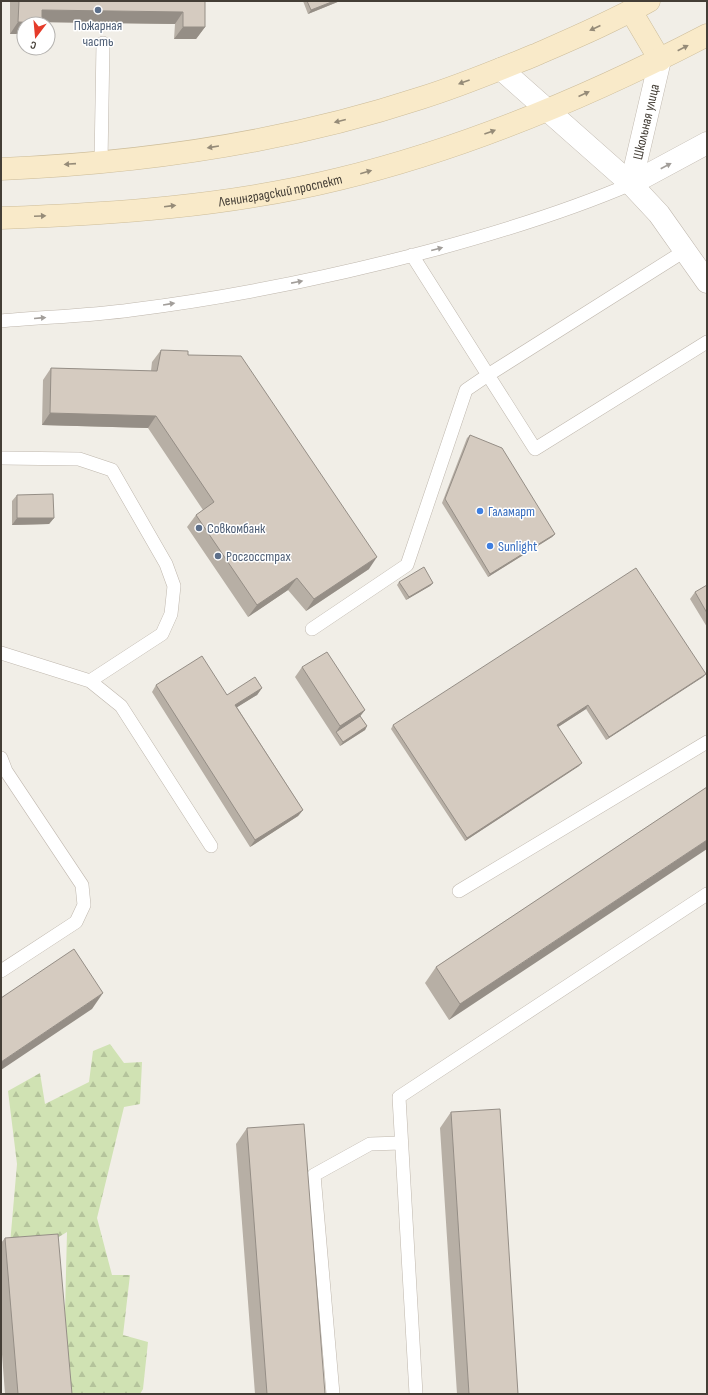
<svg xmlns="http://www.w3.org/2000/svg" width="708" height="1395" font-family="'Sofia Sans Condensed',sans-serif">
<defs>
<pattern id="forest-firs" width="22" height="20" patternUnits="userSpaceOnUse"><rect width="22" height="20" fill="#d0e2b3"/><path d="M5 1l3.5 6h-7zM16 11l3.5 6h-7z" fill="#b4c39b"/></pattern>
</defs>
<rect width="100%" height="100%" fill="#f1eee7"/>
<path fill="url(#forest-firs)" d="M110 1044 124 1063 142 1062 140 1104 124 1107 97 1218 112 1275H130L123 1335 148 1342 143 1389 140 1394H63L67 1232 42 1247 10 1244 17 1164 8 1091 40 1073 45 1104 89 1082 93 1051Z"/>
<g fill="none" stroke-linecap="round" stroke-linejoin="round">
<defs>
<path id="service" d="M101 162 103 43
M686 250 488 375 535 449 707 342
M1 321C44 317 88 316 131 310 234 297 336 276 437 249 503 231 568 211 631 184
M1 458 79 459 112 470 166 564 174 586 171 614 162 634 90 681 1 653
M312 629 407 565 466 390 488 375 412 255
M90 681 121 706 211 846
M1 758 6 771 82 885 84 905 76 922 1 971
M459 891 707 742
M333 1394 314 1175 370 1144 401 1143
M416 1394 399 1097 707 894"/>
<g id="minor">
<path d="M501 69 631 184 659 214 707 282"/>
<path id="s1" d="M631 184 660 60"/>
<path d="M631 184 707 143"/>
</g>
<g id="secondary">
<path d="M631 11 660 60"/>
<path d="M1 169C142 163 287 142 421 98 460 86 498 70 535 55 574 38 612 22 649 1"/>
<path id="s2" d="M1 218C114 214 229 206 339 179 467 148 590 96 707 35"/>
</g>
</defs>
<use href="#service" stroke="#bfb7ad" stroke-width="14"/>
<use href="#minor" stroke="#bfb7ad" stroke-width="23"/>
<use href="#secondary" stroke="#cdbd9a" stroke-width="23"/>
<use href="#service" stroke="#fff" stroke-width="13"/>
<use href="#minor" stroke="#fff" stroke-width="22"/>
<use href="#secondary" stroke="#f9eac9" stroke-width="22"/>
</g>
<path fill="#b7afa5" d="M10 1H205V27L196 39H174L175 24 42 22 24 24V34H10Z
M303 1H340L308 14Z
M161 350 188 355 369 569 306 611 288 590 248 617 187 527 196 515 203 510 148 428 42 425 43 380 51 368 151 371 152 362Z
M470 435 555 534 552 537 488 577 442 503 467 438Z
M17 495 54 518 49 524 12 525V501Z
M399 582 433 583 430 586 406 600 397 585Z
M707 585V627L690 599 695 592Z
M302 667 365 710 360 716 367 726 365 730 340 746 295 677Z
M703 677 606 740 586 709 558 727 579 766 465 841 391 729 393 725Z
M156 685 227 695 262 688 257 695 237 707 303 810 298 816 250 847 152 692Z
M707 787 449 1020 425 983 436 967Z
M451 1112 518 1394H457L440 1128Z
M247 1128 325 1394H255L236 1144Z
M5 1238 72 1394H5L1 1341V1243Z"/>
<path fill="#958e86" d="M334 1H340L308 14 311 10Z
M42 10 183 12 175 24 34 22Z
M18 22 42 23 41 24H24V34H10Z
M183 27H205L196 39H174Z
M50 413 156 416 148 428 42 425Z
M17 518H54L49 524 12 525Z
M555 534 552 537 488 577 490 574Z
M377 557 369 569 306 611 314 599Z
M297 578 288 590 248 617 257 605Z
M433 583 430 586 406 600 409 597Z
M706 674 703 677 606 740 609 737Z
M262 688 257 695 231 711 235 705Z
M588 705 586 709 555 729 557 725Z
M365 710 358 719 336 732 340 726Z
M367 726 365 730 340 746 343 742Z
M582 763 579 766 465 841 467 838Z
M303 810 298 816 250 847 255 840Z
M707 840V849L449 1020 460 1004Z
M103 993 92 1009 1 1070V1062Z"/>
<path fill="#d5cbc0" stroke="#958e86" d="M19 1H205V27H183V12L42 10V23L18 22Z
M307 1H334L311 10Z
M161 350 188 351V355L241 356 377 557 314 599 297 578 257 605 196 515 214 502 156 416 50 413 51 368 157 371Z
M470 435 502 448 555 534 490 574 445 499Z
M53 494 54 518H17V495Z
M424 567 433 583 409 597 399 582Z
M636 568 706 674 609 737 588 705 557 725 582 763 467 838 393 725Z
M707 585V613L695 592Z
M327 652 365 710 340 726 302 667Z
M202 656 227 695 255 677 262 688 235 705 303 810 255 840 156 685Z
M360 716 367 726 343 742 336 732Z
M707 787V840L460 1004 436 967Z
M74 949 103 993 1 1062V998Z
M500 1109 518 1394H469L451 1112Z
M304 1124 325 1394H267L247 1128Z
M58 1234 72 1394H18L5 1238Z"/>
<defs><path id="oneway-solid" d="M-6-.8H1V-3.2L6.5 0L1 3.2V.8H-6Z"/></defs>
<g fill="#958b78">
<use href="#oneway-solid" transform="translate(595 28) rotate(155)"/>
<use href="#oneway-solid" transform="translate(683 48) rotate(-27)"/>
<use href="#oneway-solid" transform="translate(464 82) rotate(160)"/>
<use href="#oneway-solid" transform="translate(584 94) rotate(-24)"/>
<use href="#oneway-solid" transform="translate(340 121) rotate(166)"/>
<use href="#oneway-solid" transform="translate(490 132) rotate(-20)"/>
<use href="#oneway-solid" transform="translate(213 147) rotate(171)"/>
<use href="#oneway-solid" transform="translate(70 164) rotate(176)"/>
<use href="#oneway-solid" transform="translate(366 172) rotate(-16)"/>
<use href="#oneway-solid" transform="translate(170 206) rotate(-7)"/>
<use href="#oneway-solid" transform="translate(40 216) rotate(-3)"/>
</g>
<g fill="#a29e9a">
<use href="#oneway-solid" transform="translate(666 166) rotate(-28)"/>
<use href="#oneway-solid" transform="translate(437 249) rotate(-15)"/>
<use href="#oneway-solid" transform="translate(297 282) rotate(-11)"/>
<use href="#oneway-solid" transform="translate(169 304) rotate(-9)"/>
<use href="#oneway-solid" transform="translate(40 318) rotate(-5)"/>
</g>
<g fill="#5c6f8a" stroke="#fff" stroke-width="1.5">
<circle cx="98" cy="10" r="4"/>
<circle cx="199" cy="528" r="4"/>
<circle cx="218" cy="556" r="4"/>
</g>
<g fill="#3f7fe0" stroke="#fff" stroke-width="1.5">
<circle cx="480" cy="511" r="4"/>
<circle cx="490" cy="546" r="4"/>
</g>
<g text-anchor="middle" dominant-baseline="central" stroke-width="3" stroke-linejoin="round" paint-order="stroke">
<g font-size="14" fill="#4e5e75" stroke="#fff" text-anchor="start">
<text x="98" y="25" text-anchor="middle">Пожарная<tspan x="98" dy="16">часть</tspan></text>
<text x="207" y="528">Совкомбанк</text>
<text x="226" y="556">Росгосстрах</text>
</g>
<g font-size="14" fill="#443e36" stroke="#fff">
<text stroke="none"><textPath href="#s1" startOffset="64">Школьная улица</textPath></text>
<text stroke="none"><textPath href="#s2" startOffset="281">Ленинградский проспект</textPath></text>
</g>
<g font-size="14" fill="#366cbe" stroke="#fff" text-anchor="start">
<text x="488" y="511">Галамарт</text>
<text x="498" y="546">Sunlight</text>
</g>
</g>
<rect width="708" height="1395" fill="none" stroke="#443e36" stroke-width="4"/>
<g transform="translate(36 36) rotate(196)"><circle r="19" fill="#ffffff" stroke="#b4b2af"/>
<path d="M0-3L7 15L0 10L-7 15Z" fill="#e53b2a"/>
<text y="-6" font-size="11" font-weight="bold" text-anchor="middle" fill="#443e36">С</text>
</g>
</svg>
